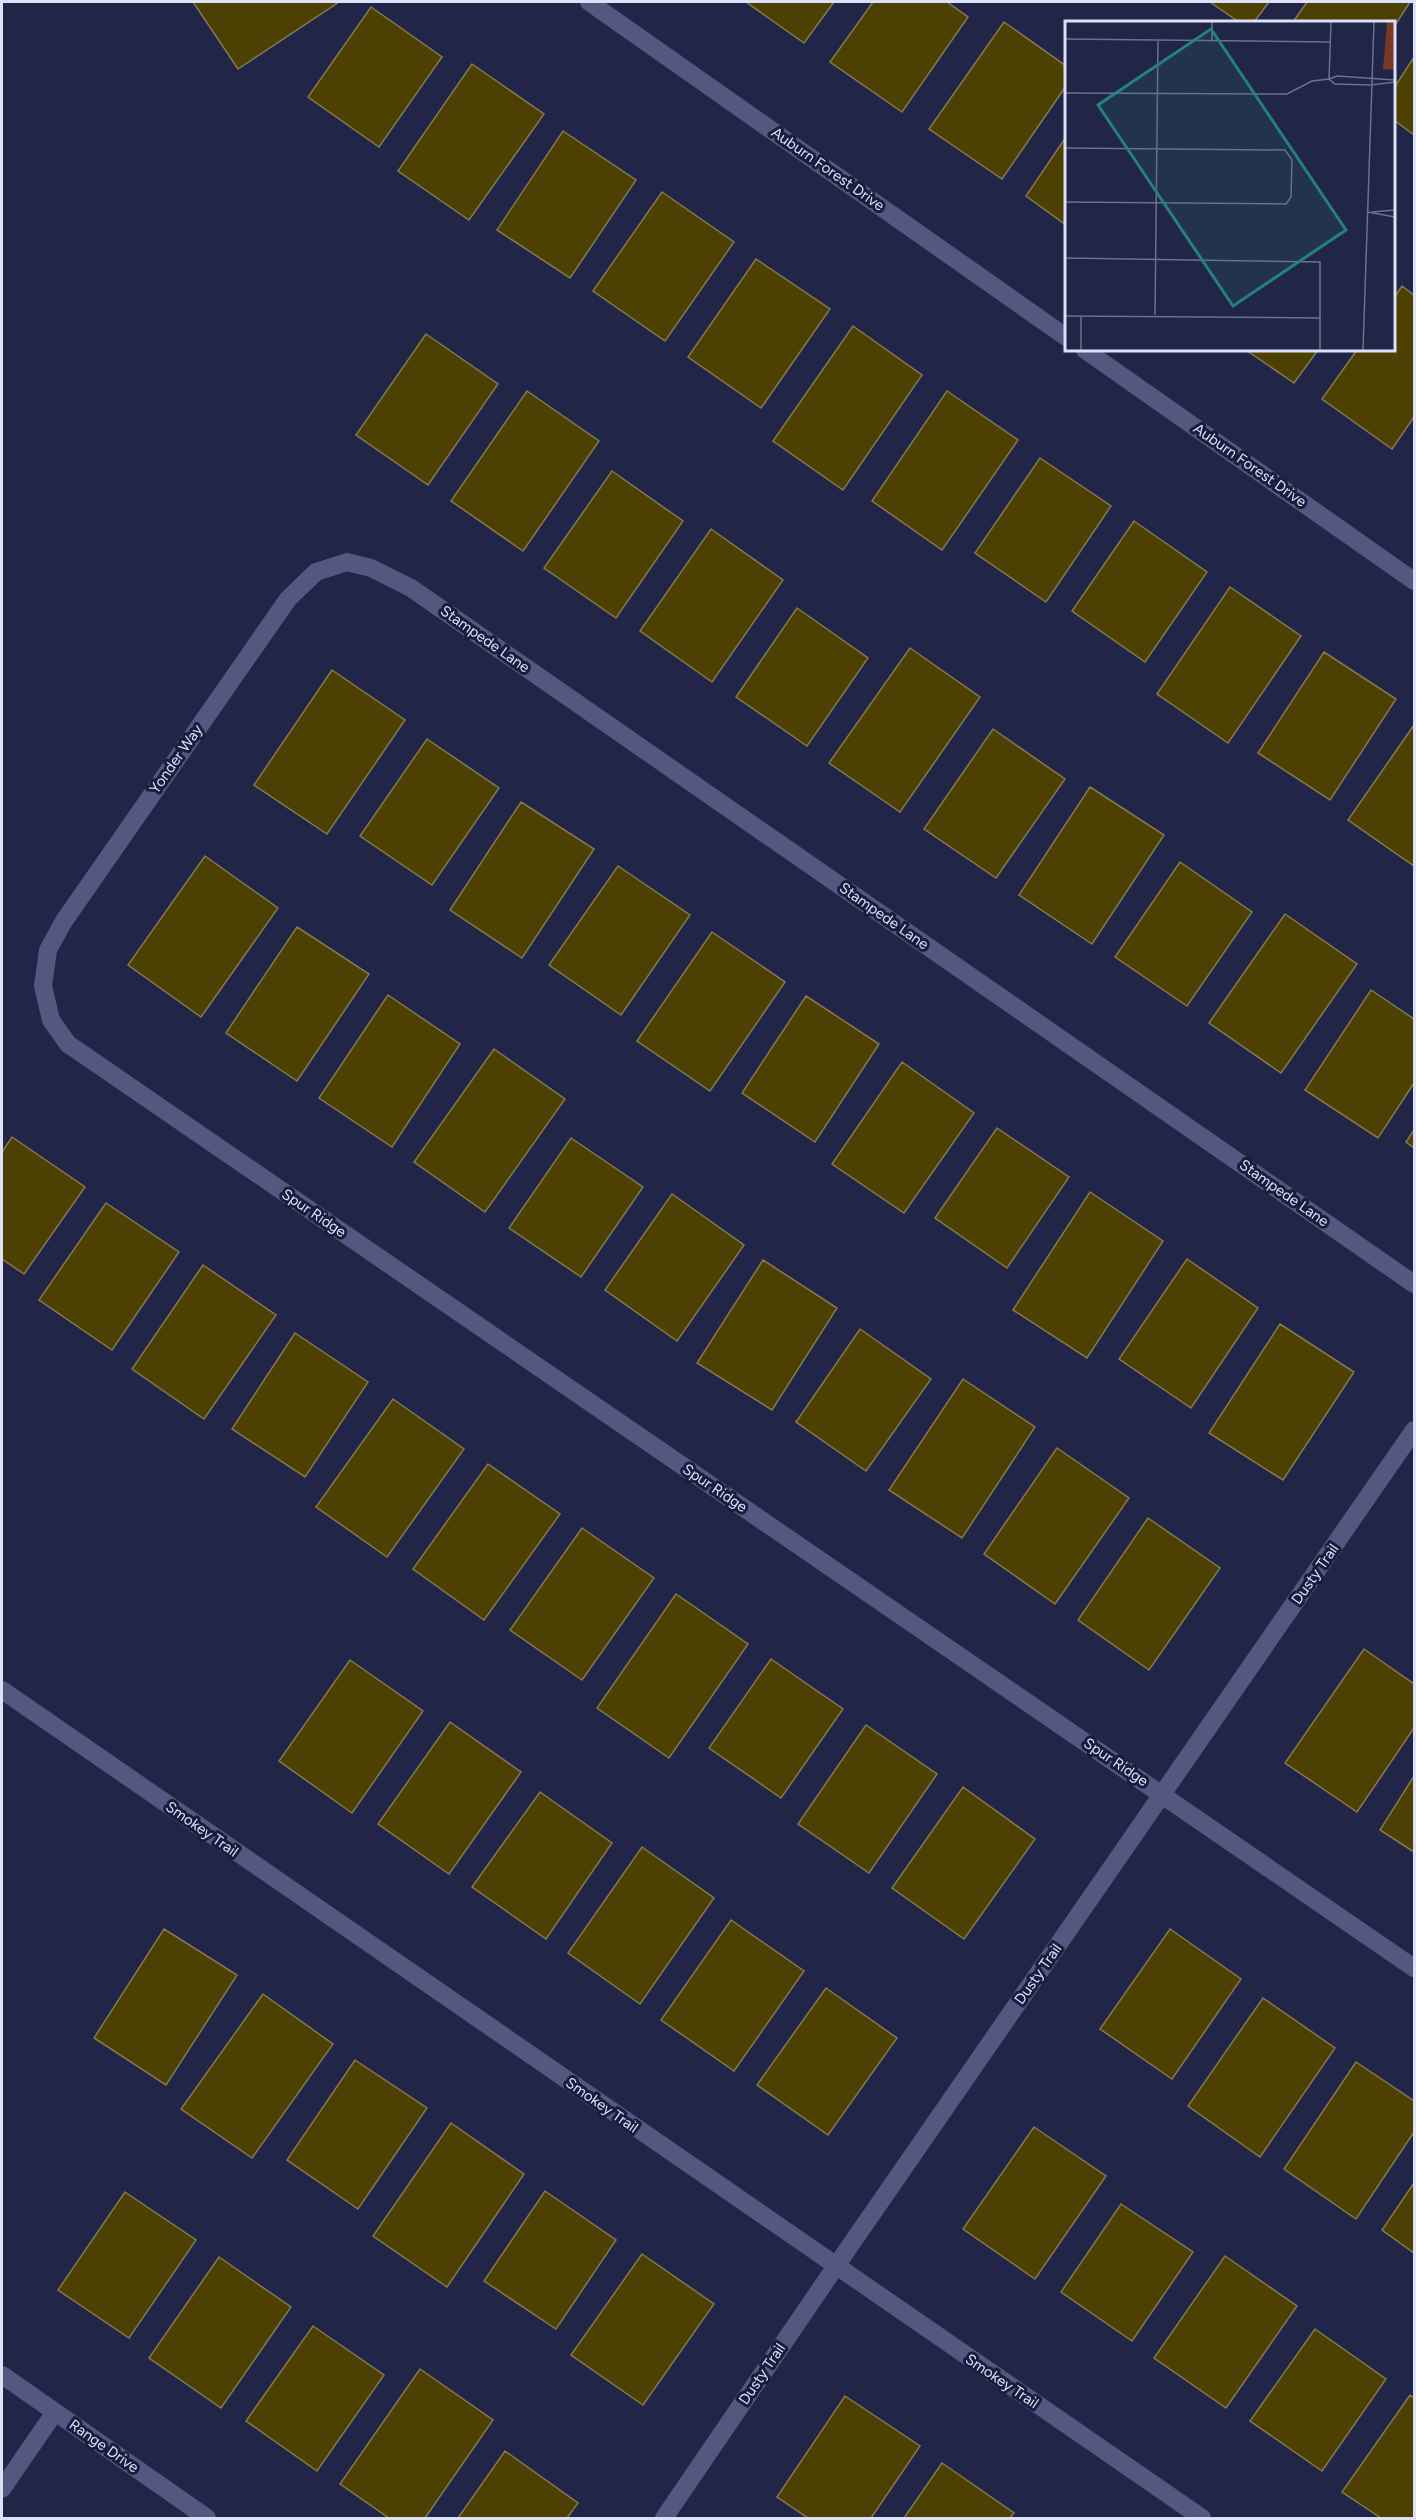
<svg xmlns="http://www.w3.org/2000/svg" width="1416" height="2520" font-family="Figtree,sans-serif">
<rect width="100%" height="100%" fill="#212648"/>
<path fill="#4c4002" stroke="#857a4f" stroke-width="1.5" d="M193 2H339L238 69Z
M746 2H834L804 43Z
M873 2H947L968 17 902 112 830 62Z
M1210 2H1269L1254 22H1239Z
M1307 2H1410L1394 27V22H1293Z
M371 7 442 57 379 147 308 97Z
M1004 22 1066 66V86L1002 179 929 129Z
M1414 57V135L1394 120V88Z
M472 64 544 114 469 220 398 171Z
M563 131 636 180 570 278 497 230Z
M1066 137V225L1026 196Z
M662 192 734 242 665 341 593 291Z
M756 259 830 309 761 408 688 357Z
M1402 286 1414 295V417L1392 449 1322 399 1357 350H1394V298Z
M853 326 922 375 843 490 773 441Z
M426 334 498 384 428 485 356 435Z
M1246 350H1318L1294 383Z
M527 391 599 441 523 551 451 501Z
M947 391 1018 440 942 550 872 501Z
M1040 458 1111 506 1046 602 975 553Z
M612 471 683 521 616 618 544 568Z
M1134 521 1207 572 1145 662 1072 611Z
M711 529 783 580 712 682 640 631Z
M1230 587 1301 636 1228 743 1157 694Z
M797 608 868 658 807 746 736 697Z
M910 648 980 697 900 812 829 763Z
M1324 652 1396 699 1330 800 1258 753Z
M332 670 405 720 327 834 254 785Z
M1414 725V866L1348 820Z
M993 729 1065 779 996 878 924 829Z
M427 739 499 788 432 885 360 836Z
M1090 787 1164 835 1092 944 1019 895Z
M521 802 594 849 522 958 450 910Z
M205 856 278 908 201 1017 128 965Z
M1180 862 1252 912 1187 1006 1115 957Z
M618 866 690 915 621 1015 549 965Z
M1285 914 1357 964 1281 1073 1209 1023Z
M297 927 369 974 297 1081 226 1033Z
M712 932 785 982 710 1091 637 1041Z
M1371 990 1414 1019V1083L1378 1138 1305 1090Z
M388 995 460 1044 392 1147 319 1098Z
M806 996 879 1044 815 1142 742 1093Z
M494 1049 565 1099 485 1212 414 1162Z
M902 1062 974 1113 904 1213 832 1164Z
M997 1128 1069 1177 1007 1268 935 1218Z
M1414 1130V1148L1406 1142Z
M12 1137 85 1187 24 1274 2 1259V1152Z
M571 1138 643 1187 581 1277 509 1228Z
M1090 1192 1163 1241 1087 1358 1013 1310Z
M672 1194 744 1245 677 1341 605 1290Z
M106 1203 179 1252 112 1350 39 1300Z
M1187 1259 1258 1308 1191 1408 1119 1359Z
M763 1260 837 1308 772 1410 697 1363Z
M203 1265 276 1315 204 1419 132 1369Z
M1280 1324 1354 1372 1283 1480 1209 1433Z
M860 1329 931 1379 866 1471 796 1422Z
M295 1333 368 1382 305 1477 232 1429Z
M963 1379 1035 1427 962 1538 889 1490Z
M393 1399 464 1449 387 1557 316 1507Z
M1057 1448 1129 1498 1055 1604 984 1554Z
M488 1464 560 1514 484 1620 413 1569Z
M1148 1518 1220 1568 1149 1670 1078 1620Z
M582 1528 654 1578 582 1680 510 1630Z
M676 1594 748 1644 669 1758 597 1708Z
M1364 1649 1414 1684V1728L1357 1812 1285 1763Z
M771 1659 843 1709 781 1798 709 1748Z
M350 1660 423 1711 352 1813 279 1761Z
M450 1722 521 1772 449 1874 378 1824Z
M866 1725 937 1774 869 1873 798 1824Z
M1414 1776V1852L1380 1830Z
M963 1787 1035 1839 964 1939 892 1888Z
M540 1792 612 1843 546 1939 472 1887Z
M642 1847 714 1898 640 2004 568 1953Z
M731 1920 804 1971 734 2071 661 2020Z
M164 1929 237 1975 166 2085 94 2038Z
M1170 1929 1241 1979 1172 2079 1100 2029Z
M826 1988 897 2038 828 2135 757 2085Z
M263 1994 333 2044 252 2158 181 2109Z
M1263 1998 1335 2048 1260 2157 1188 2106Z
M355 2060 427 2108 358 2209 287 2160Z
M1356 2062 1414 2101V2132L1356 2219 1284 2169Z
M451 2123 524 2174 447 2287 373 2236Z
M1034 2127 1106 2176 1035 2279 963 2229Z
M1414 2183V2253L1382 2230Z
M545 2191 616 2240 556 2329 484 2281Z
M125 2192 196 2240 129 2338 58 2290Z
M1121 2204 1193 2252 1132 2341 1061 2292Z
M642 2254 714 2304 643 2405 571 2355Z
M1225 2256 1297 2306 1226 2408 1154 2358Z
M219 2257 291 2307 221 2408 149 2358Z
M313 2326 384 2375 317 2471 246 2421Z
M1315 2329 1386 2379 1322 2471 1250 2421Z
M420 2369 493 2420 425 2518H389L340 2484Z
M1410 2395 1414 2398V2518H1381L1342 2492Z
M845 2396 920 2446 871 2518H808L777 2497Z
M505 2451 578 2503 567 2518H458Z
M942 2463 1014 2513 1010 2518H904Z"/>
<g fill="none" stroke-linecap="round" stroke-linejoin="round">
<path stroke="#52587f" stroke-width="18" d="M589 2 1066 337
M1085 350 1414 581
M1414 1284 411 588 371 568 347 562 316 572 288 599 64 921 48 950 43 986 51 1020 68 1044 1414 1968
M2 1690 1202 2518
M2 2375 207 2518
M2 2489 55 2412
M664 2518 836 2266 1414 1430"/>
</g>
<g text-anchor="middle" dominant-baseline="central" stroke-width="6" stroke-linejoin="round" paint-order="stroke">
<g font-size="15" fill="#dce1f7" stroke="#181c3d">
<text transform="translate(828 169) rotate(35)">Auburn Forest Drive</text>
<text transform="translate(1250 465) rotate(35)">Auburn Forest Drive</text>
<text transform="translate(485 639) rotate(35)">Stampede Lane</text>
<text transform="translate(176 759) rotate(-55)">Yonder Way</text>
<text transform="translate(884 916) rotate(35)">Stampede Lane</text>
<text transform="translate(1284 1193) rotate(35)">Stampede Lane</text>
<text transform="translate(314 1213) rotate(34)">Spur Ridge</text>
<text transform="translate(715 1488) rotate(34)">Spur Ridge</text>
<text transform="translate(1315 1574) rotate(-55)">Dusty Trail</text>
<text transform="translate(1116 1762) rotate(34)">Spur Ridge</text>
<text transform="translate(202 1829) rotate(35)">Smokey Trail</text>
<text transform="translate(1038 1974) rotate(-55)">Dusty Trail</text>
<text transform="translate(602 2105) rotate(35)">Smokey Trail</text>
<text transform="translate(762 2374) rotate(-56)">Dusty Trail</text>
<text transform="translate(1002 2381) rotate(34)">Smokey Trail</text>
<text transform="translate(104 2446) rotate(35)">Range Drive</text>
</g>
</g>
<g transform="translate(1065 21)">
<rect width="330" height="330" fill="#212648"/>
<path d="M322 1H330V49L318 48Z" fill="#783827"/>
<path fill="none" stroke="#6c718e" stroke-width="1.5" d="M0 18 265 21M147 20V1M330 59 272 55 264 58 270 63 306 64 330 61M0 72 222 73 247 60 264 58 266 1M0 127 220 129 227 139 226 176 221 183 0 181M303 191 330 196M307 191 330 189M0 237 255 241V329M90 294 93 19M0 295 256 297M16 329V295M298 329 309 1"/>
<path fill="#24817c" fill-opacity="0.15" stroke="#24817c" stroke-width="3" d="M146 8 281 209 168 285 33 84Z"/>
<rect width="330" height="330" fill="none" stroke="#dce1f7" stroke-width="3"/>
</g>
<rect width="1416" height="2520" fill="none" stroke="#dce1f7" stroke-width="6"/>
</svg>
